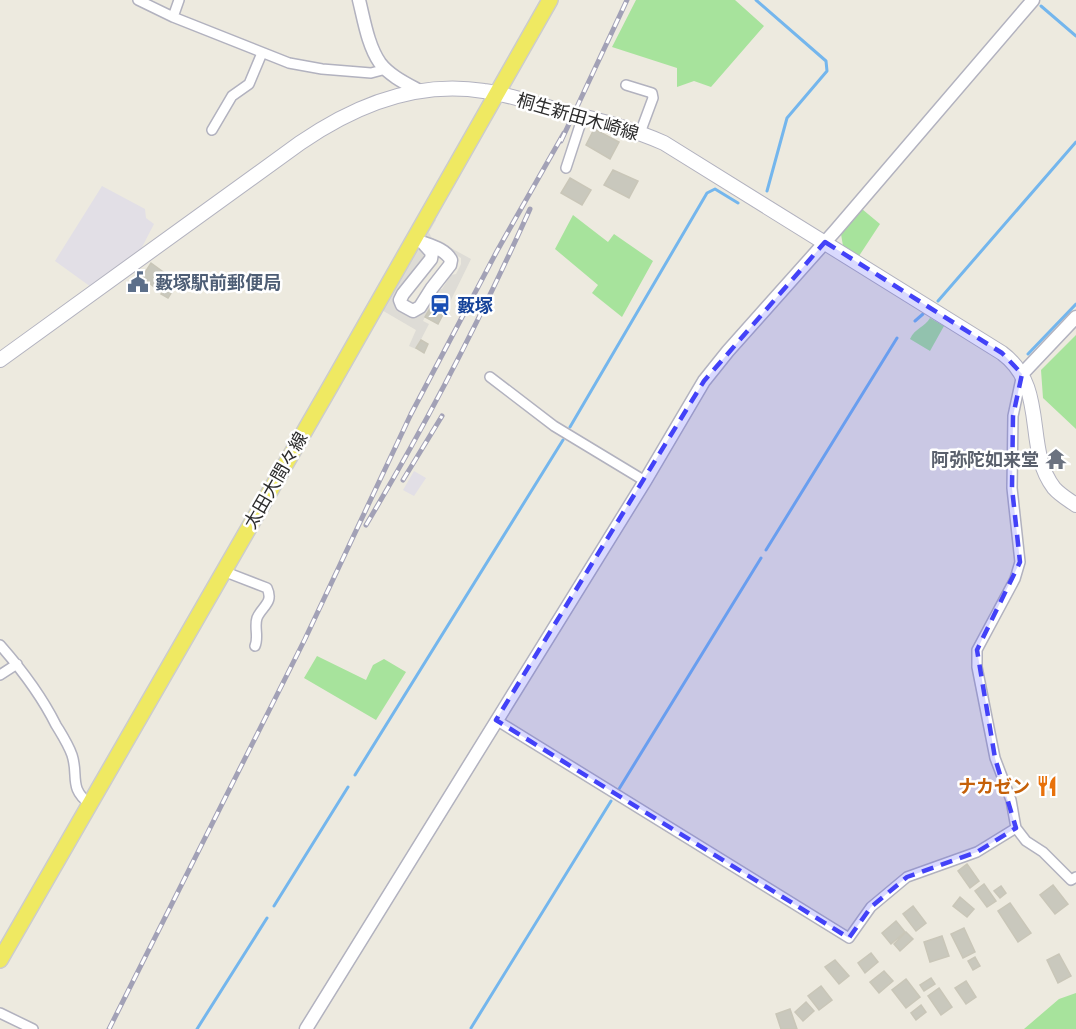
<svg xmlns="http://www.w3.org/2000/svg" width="1076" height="1029" font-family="'Noto Sans','Noto Sans JP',sans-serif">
<rect width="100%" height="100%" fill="#edeadf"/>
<path fill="#e2dfe6" d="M102 186 145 209 146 218 154 224 140 251 91 287 55 261Z
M414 471 426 478 414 496 403 490Z"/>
<path fill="#a7e39c" d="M636 0H735L764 26 711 87 694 81 677 87V68L612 47Z
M862 209 880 224 859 256 843 246 841 234Z
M573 215 608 242 614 234 653 261 622 317 592 293 598 285 555 249Z
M930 318 944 326 930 351 910 339C915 328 925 327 930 318Z
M1076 335V429L1043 398 1041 370Z
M317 656 366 680 373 665 384 659 406 672 376 720 304 678Z
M1076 993V1029H1024L1059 999Z"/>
<path fill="#dedcd6" d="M434 219 436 220 429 232 431 237 471 259 450 302 436 294 423 321 429 324 416 349 409 346 416 330 380 309 417 249 421 248 428 254 395 294 393 302 396 306 416 317 435 290 442 289 451 275 456 274 461 264V258L425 236V233Z"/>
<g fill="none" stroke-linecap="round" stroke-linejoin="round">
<path stroke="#74b6ed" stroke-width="3" d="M756 0 826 61 827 71 787 118 767 191
M1041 6 1076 36
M938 301 1076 142
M915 321 923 314
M1028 354 1076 304
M570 427 707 193 715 189 738 203
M766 550 897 338
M355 775 563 440
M619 789 761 558
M274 906 348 787
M471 1028 611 801
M197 1029 267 918"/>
</g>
<path fill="#c9c8bd" stroke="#c9c6b8" stroke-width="1.5" d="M596 130 619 142 610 159 586 145 593 131Z
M613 170 638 181 629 198 604 185Z
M570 178 591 190 582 205 561 193Z
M151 263 170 277 159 291 142 277Z
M170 279 177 284 168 298 161 294Z
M437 296 449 303 438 324 425 317Z
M421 340 428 344 424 353 416 348Z
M967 864 979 881 970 888 958 871Z
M984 884 996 901 987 907 975 891Z
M1053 885 1068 904 1055 914 1040 895Z
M1001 886 1006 893 1000 898 994 891Z
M960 897 974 909 967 917 953 906Z
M1010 903 1031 933 1018 942 998 911Z
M913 906 926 923 916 931 903 914Z
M896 921 905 932 891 944 882 933Z
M964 928 975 952 963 958 951 934Z
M906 932 913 939 900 951 894 944Z
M942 936 949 956 930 962 924 942Z
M871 953 878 962 865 973 858 963Z
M1059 954 1071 976 1058 983 1047 960Z
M975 957 980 966 973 970 968 961Z
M835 960 849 976 839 984 825 967Z
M884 971 893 981 879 993 870 982Z
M931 978 935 984 924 991 920 985Z
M906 979 920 997 906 1008 892 990Z
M966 981 976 997 966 1004 955 988Z
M821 986 832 1000 819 1010 808 996Z
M939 988 952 1007 941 1015 928 996Z
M806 1002 814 1011 803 1021 795 1012Z
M921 1005 926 1012 916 1020 911 1013Z
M790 1009 797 1029H781L776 1014Z"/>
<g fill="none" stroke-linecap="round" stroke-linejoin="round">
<defs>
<path id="minor" d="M138 0 173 17 289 63 322 69 371 73 386 69
M173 17 179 0
M626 85 652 93 653 98 640 133
M212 130 232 96 249 84 262 53
M566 168 583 116
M1022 374 1013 416 1012 488 1020 562 1015 579 977 650V667L995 758 1011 800 1016 828 1026 841 1043 852 1071 880 1076 877
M490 377 554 426 645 481
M223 571 267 588C274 603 262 606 257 618 254 627 259 637 255 646
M0 645C22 670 41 695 56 725 62 735 68 744 72 755 79 776 68 788 90 804
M0 675 17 664
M496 720 849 938 871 907 907 877 977 852 1016 828
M0 1013 33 1029"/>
<path id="tertiary" d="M359 0C364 20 368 46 380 63 389 75 405 83 418 90
M414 239C426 245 444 247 451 260L450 265 432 288 420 307 413 311 402 305 400 300 403 294 431 259 432 253 423 243
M1022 374 1076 317
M306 1029 645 481 704 381 728 351 835 231 1033 0"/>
<path id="secondary" d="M0 360 300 143C355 105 417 80 484 91 507 94 529 102 551 108 590 118 628 127 664 143L1002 353C1049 388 1023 448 1054 488 1060 495 1069 500 1076 505"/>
<path id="primary" d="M0 960 330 387 550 0"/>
</defs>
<use href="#minor" stroke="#b2b2bf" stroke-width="12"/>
<use href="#tertiary" stroke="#b2b2bf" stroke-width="15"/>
<use href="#secondary" stroke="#b2b2bf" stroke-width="16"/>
<use href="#primary" stroke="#ccc" stroke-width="18"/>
<use href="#minor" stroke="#fff" stroke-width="9"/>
<use href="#tertiary" stroke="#fff" stroke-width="12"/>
<use href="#secondary" stroke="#fff" stroke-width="14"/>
<use href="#primary" stroke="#efe962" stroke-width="15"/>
<defs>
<path id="rail" d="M561 141 627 0
M403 480 442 416
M366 525C427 423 481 318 530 209
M109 1029 305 639 411 414 497 251 564 133"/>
</defs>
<use href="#rail" stroke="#a2a1b6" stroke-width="5"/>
<use href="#rail" stroke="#fff" stroke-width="3" stroke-dasharray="9" stroke-linecap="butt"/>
</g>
<path fill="#4342f8" fill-opacity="0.2" stroke="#4342f8" stroke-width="4.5" stroke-dasharray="12 8" stroke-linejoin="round" d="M825 242 1002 353 1022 374 1013 416 1012 488 1020 562 977 650 995 758 1016 828 977 852 907 877 871 907 849 938 496 720 704 381Z"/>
<defs>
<symbol id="civic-bare" viewBox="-9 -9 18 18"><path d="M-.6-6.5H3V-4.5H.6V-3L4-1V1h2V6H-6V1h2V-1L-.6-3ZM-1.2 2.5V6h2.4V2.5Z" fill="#5c6f8a" stroke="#fff" stroke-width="2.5" paint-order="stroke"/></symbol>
<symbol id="station-bare" viewBox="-9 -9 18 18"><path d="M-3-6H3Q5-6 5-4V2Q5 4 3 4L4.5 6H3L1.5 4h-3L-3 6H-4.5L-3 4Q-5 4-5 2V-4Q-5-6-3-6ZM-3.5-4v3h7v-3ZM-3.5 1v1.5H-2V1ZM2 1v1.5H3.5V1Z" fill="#1a4fb4" stroke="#fff" stroke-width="2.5" paint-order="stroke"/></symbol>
<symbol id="temple-bare" viewBox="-9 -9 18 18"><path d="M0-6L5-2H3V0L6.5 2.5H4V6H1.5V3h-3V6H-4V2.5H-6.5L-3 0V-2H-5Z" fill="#6b7280" stroke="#fff" stroke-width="2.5" paint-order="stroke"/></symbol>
<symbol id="restaurant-bare" viewBox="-9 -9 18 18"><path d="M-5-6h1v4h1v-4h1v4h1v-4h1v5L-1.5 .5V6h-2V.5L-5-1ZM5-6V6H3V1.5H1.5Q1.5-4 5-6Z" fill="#e8710a" stroke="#fff" stroke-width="2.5" paint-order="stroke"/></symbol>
</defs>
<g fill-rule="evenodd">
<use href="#civic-bare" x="123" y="267" width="30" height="30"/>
<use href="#station-bare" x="425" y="290" width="30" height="30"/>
<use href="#temple-bare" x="1041" y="444" width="30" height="30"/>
<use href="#restaurant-bare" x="1032" y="771" width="30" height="30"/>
</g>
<g text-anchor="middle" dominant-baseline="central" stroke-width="5" stroke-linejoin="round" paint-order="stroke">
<g font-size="18" fill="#2c2c2c" stroke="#fff">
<text transform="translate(578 116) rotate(16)">桐生新田木崎線</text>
<text transform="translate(275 480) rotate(-60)">太田大間々線</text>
</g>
<g font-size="18" font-weight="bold" fill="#4e5e75" stroke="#fff" text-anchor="start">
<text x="155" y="282">藪塚駅前郵便局</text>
</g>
<g font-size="18" font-weight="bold" fill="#164399" stroke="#fff" text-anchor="start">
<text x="457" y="305">藪塚</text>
</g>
<g font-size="18" font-weight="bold" fill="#5b616d" stroke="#fff" text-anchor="end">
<text x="1039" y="459">阿弥陀如来堂</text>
</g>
<g font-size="18" font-weight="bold" fill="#c56008" stroke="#fff" text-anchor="end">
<text x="1030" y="786">ナカゼン</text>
</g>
</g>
</svg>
